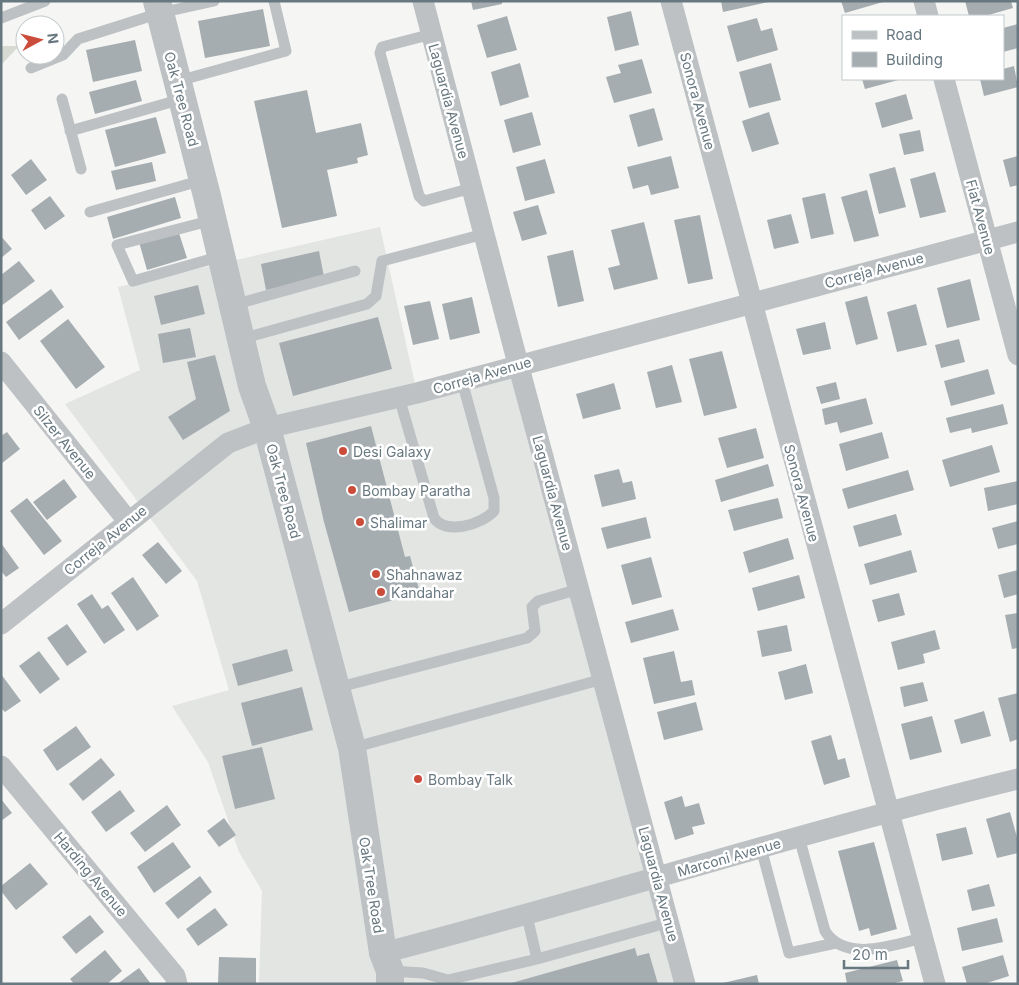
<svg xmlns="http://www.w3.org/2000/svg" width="1019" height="985" font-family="Inter,sans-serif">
<rect width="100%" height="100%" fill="#f5f5f3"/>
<path fill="#e3e5e3" d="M380 227 417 393 518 364 685 984H259L262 891 239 852 208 762 172 706 229 690 197 581 65 404 140 370 118 287Z"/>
<path fill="#d6dad2" d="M1 46H19L1 65Z"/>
<path fill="#a5adb1" d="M471 1H502V4L473 10Z
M721 1H768V2L723 12Z
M841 1H883V2L845 13Z
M965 1H1011L1013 8 985 16H969Z
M263 9 270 46 205 58 198 21Z
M631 11 639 45 615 51 607 17Z
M507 16 517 50 487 58 477 25Z
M757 18 761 31 772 28 778 50 737 62 727 26Z
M1018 24V48L1003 52V28Z
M135 40 142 71 93 82 86 50Z
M642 59 652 93 614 103 606 77 621 73 618 65Z
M520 63 529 97 500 106 491 72Z
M771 63 781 100 749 108 739 72Z
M1014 66 1018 87 984 96 980 79H1003V69Z
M862 79H902L865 89Z
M136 80 142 101 95 114 89 92Z
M307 90 316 133 361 123 368 155 357 158 358 163 327 170 337 216 282 228 254 101Z
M906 94 913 119 882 128 875 103Z
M654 108 663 140 638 147 629 115Z
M532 112 541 145 513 153 504 120Z
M769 112 779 144 752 152 742 121Z
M156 117 166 153 115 167 105 130Z
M920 130 924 151 904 155 899 134Z
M671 156 679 188 651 195 648 185 633 189 627 167Z
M1018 156V185L1010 187 1003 160Z
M31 159 47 180 26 195 11 175Z
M545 159 555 193 525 201 516 167Z
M152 162 156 181 116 190 111 171Z
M895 167 906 207 879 214 869 174Z
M935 172 946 212 920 218 910 179Z
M867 190 879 236 854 242 841 197Z
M825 193 834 234 811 239 802 198Z
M50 196 65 216 45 230 31 210Z
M175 197 181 218 113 239 107 217Z
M538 205 547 234 522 241 513 212Z
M791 214 799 243 774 249 767 220Z
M700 215 713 279 688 284 674 220Z
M644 222 658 279 614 290 608 268 620 265 611 230Z
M178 230 187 258 147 270 139 242Z
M1 236 12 249 1 258Z
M573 250 584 301 558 307 547 256Z
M319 251 324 277 266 290 261 264Z
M19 261 35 281 1 306V275Z
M970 279 980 320 947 328 937 288Z
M198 285 205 314 161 325 154 296Z
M51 289 64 307 19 340 6 322Z
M867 296 878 339 856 345 845 302Z
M472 297 480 333 450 340 442 304Z
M430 301 439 339 413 345 404 306Z
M916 304 927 345 897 352 887 312Z
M378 317 392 369 293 396 279 343Z
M68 319 105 367 76 389 40 341Z
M825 322 831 349 803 355 796 329Z
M190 328 196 357 163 363 158 334Z
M959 339 965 362 941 368 935 345Z
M722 351 737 408 704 416 689 359Z
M215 355 230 411 183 440 168 417 196 399 187 362Z
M672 365 682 402 656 408 647 372Z
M988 369 995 394 951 406 944 381Z
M836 382 840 399 821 404 816 387Z
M614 383 621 409 583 419 576 394Z
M866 398 873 424 840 433 837 422 825 425 822 409Z
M1003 404 1008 424 972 433 971 428 950 433 946 418Z
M371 426 405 557 410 556 420 593 349 612 324 522 306 443Z
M756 428 764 458 727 468 718 438Z
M7 432 20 449 1 464V436Z
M882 432 889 458 846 471 839 444Z
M992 445 1000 472 950 487 942 460Z
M768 464 774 486 721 502 715 480Z
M619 469 623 483 632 481 636 499 602 507 594 475Z
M908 470 914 490 848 509 842 489Z
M64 479 77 497 47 520 33 502Z
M1018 481V504L988 511 984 488Z
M27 498 62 541 44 555 10 511Z
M778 498 783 518 734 531 728 510Z
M896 514 902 535 859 547 853 526Z
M646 517 651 538 607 549 601 528Z
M1018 521V544L998 549 992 528Z
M788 538 794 559 749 573 743 552Z
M158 542 182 571 166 584 142 555Z
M1 543 19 568 6 577 1 571Z
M911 550 917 572 870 585 864 564Z
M651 557 662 597 632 605 621 565Z
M1018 570V594L1004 598 998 575Z
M799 575 805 598 758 611 752 588Z
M133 577 159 616 137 631 111 593Z
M899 593 905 615 878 622 872 600Z
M92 594 102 609 108 605 125 630 104 644 77 604Z
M673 609 679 630 631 643 625 622Z
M1018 613V648L1012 649 1005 615Z
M67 624 87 652 67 666 47 638Z
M787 625 792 651 762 657 757 631Z
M935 630 940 649 923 654 925 663 898 670 891 642Z
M287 649 293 671 238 686 232 664Z
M39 651 60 679 40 694 19 666Z
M674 651 681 682 692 680 695 695 654 704 643 658Z
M806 664 813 693 785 700 778 672Z
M1 674 21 701 5 712 1 708Z
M923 682 928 701 904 707 900 687Z
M302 687 313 730 252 746 241 703Z
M1018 693V739L1010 742 998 698Z
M696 702 703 730 664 740 657 712Z
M984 711 991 736 961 744 954 720Z
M932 716 942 752 910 760 901 724Z
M76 726 91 747 57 771 43 750Z
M831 735 838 760 845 758 850 777 824 785 811 741Z
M262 747 275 799 235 809 222 756Z
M101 758 115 775 83 801 69 784Z
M120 790 135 811 106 832 91 812Z
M682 796 685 807 699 803 705 824 692 827 694 834 675 840 664 802Z
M1 799 12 813 1 821Z
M167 805 181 825 145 852 130 833Z
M1010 812 1018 841V853L997 858 986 819Z
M224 818 236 835 219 847 207 831Z
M966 827 973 854 942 861 936 834Z
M173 842 191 867 154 893 137 867Z
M874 842 897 929 871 936 869 928 859 931 838 851Z
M30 863 48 884 16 910 1 891V886Z
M200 876 212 892 178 919 165 903Z
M989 884 995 906 972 911 967 890Z
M215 908 228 925 198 946 186 929Z
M90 915 104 932 76 954 62 937Z
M997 918 1003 942 962 951 957 928Z
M635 948 637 956 649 953 658 984H508Z
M105 950 122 971 107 984H74L70 979Z
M1003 955 1009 976 984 984H967L962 967Z
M219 957 256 958V984H218Z
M897 960 903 981 891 984H847L845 973Z
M139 968 151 984H117Z
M757 975 759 984H723V983Z"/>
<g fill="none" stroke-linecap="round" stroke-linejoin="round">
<path stroke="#bdc1c4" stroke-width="11" d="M1 18 45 1
M432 34 382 47 380 53 419 196 424 201 472 188
M31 68 63 55 78 39 160 13 214 1
M178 81 286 51 274 1
M62 99 81 169
M70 131 182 99
M90 212 203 180
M213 220 117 245 133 281 222 256
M233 305 355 271
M241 339 367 304 376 296 382 261 484 234
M399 397 434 518C446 535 481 525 494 511V498L462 381
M336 688 527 638 535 631 532 607 538 601 579 589
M352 748 603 679
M799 837 825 931C845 963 894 945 922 938
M761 848 789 953 836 943
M527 916 537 959
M390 971 423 973 448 980 537 959 670 922"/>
<path stroke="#bdc1c4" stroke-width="21" d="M423 1 518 364 685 984
M671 1 935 984
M924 1 928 16
M944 79 1018 355
M1 362 128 521
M1 624 228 443 267 428 417 393 1018 232
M1 766 175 976 177 984
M383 953C595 898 805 831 1018 779"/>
<path stroke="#bdc1c4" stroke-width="28" d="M157 1 207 196 252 386 267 428 352 748 383 953 390 971V984"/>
</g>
<g fill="#cc4c3c" stroke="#fff" stroke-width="2">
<circle cx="343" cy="451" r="5"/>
<circle cx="352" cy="490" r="5"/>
<circle cx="360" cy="522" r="5"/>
<circle cx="376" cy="574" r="5"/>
<circle cx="381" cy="592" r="5"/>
<circle cx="418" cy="779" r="5"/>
</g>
<g text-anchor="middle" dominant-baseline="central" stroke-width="5" stroke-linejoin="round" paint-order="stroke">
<g font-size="14" fill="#687880" stroke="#fff">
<text transform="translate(182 99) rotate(75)">Oak Tree Road</text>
<text transform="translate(449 101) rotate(75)">Laguardia Avenue</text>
<text transform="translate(698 101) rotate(75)">Sonora Avenue</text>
<text transform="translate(981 217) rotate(75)">Fiat Avenue</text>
<text transform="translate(874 270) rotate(-15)">Correja Avenue</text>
<text transform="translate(482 375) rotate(-16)">Correja Avenue</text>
<text transform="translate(65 442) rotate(51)">Silzer Avenue</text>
<text transform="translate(284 491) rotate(75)">Oak Tree Road</text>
<text transform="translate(553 493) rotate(75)">Laguardia Avenue</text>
<text transform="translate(802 493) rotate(75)">Sonora Avenue</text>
<text transform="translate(105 540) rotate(-39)">Correja Avenue</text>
<text transform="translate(729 857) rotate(-16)">Marconi Avenue</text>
<text transform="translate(91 874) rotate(50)">Harding Avenue</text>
<text transform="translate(659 884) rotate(75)">Laguardia Avenue</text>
<text transform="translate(372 885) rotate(81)">Oak Tree Road</text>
</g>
<g font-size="14" fill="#687880" stroke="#fff" text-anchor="start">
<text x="353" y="451">Desi Galaxy</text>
<text x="362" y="490">Bombay Paratha</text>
<text x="370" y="522">Shalimar</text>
<text x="386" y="574">Shahnawaz</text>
<text x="391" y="592">Kandahar</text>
<text x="428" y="779">Bombay Talk</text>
</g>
</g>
<rect width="1019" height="985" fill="none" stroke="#687880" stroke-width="5"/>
<rect x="842" y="15" width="162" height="65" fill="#ffffff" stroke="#c3c9cc"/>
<rect x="852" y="31" width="25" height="8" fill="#bdc1c4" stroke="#c3c9cc"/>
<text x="886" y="40" font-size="15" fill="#687880">Road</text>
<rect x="852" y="52" width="25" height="15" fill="#a5adb1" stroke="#c3c9cc"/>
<text x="886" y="65" font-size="15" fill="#687880">Building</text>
<g transform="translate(40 40) rotate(83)"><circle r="24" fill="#ffffff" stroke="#c3c9cc"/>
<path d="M0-4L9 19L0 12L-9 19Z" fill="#cc4c3c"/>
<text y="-8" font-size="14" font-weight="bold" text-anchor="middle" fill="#687880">N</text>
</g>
<path d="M844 960v8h64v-8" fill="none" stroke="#687880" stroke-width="2.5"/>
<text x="852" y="960" font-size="15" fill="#687880" stroke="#ffffff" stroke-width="4" paint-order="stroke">20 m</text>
</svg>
